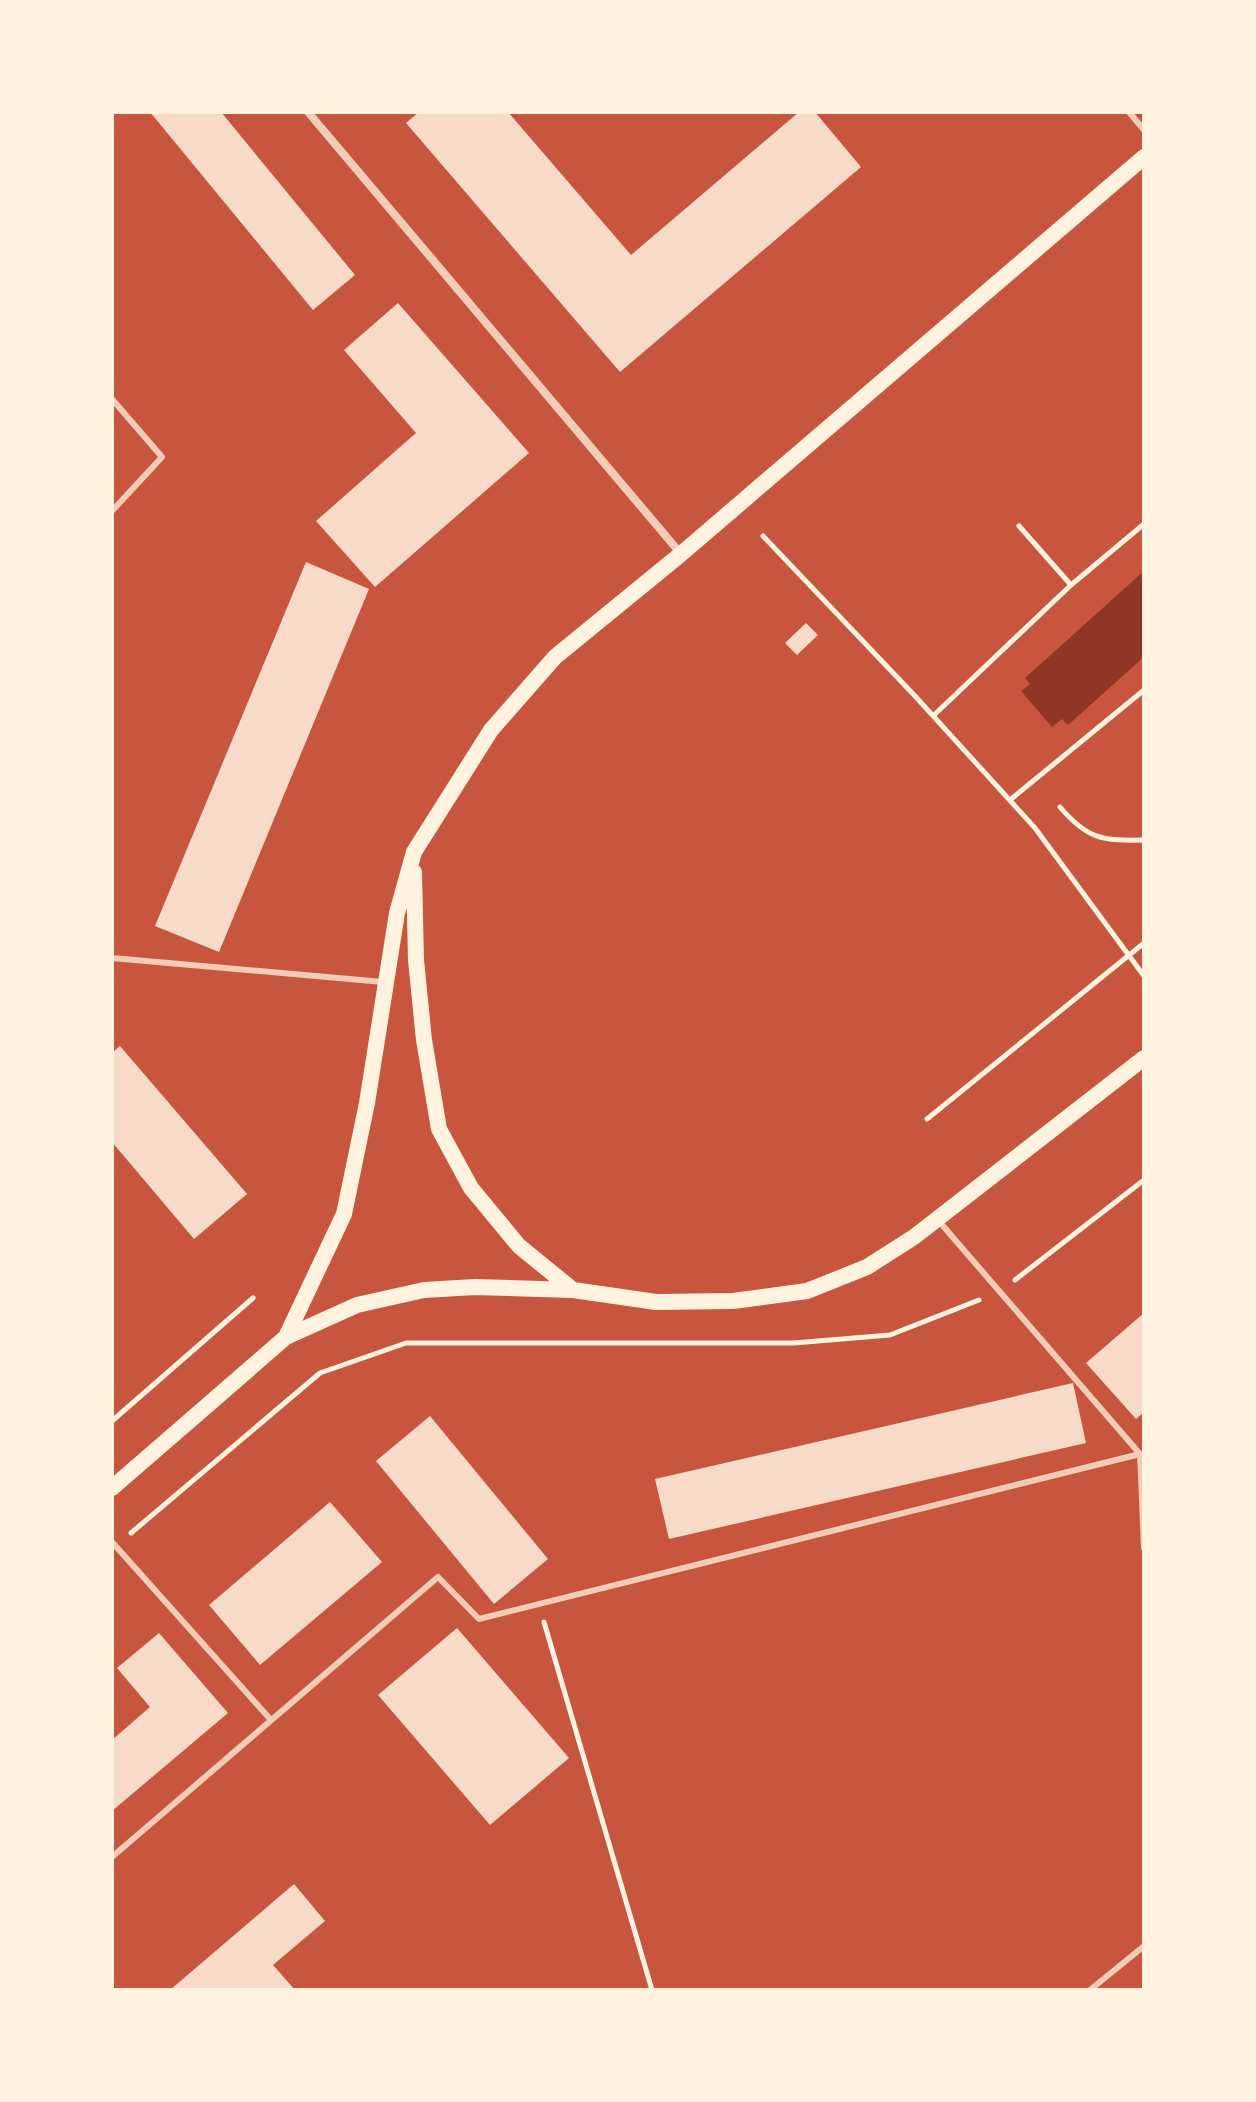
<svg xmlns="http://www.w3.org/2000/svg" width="1256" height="2102" font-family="'Exo 2',sans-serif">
<rect width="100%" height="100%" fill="#c8553d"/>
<path fill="#8f3625" d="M1144 571V657L1068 725 1062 719 1052 727 1021 691 1030 684 1025 678Z"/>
<path fill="#f7dbc8" d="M150 112H221L355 275 313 310Z
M419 112H508L631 255 799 112H815L861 167 620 372 406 123Z
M398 303 529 453 375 587 316 521 416 433 344 350Z
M306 562 369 589 219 952 155 926Z
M806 623 818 635 797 655 785 643Z
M120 1046 247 1194 194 1239 112 1142V1053Z
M1144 1313V1412L1136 1419 1086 1363Z
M1073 1383 1086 1443 669 1539 655 1479Z
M430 1416 548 1559 494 1604 376 1461Z
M330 1502 382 1562 260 1665 209 1605Z
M457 1628 569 1758 490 1825 378 1695Z
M159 1633 228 1713 112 1811V1740L150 1707 117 1668Z
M294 1884 325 1921 273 1965 295 1990H170Z"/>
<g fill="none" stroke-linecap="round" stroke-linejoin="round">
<path stroke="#fff3e0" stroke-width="5" d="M1019 526 1071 585
M763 536 915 696 1035 828 1144 976
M933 716 1071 585 1144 524
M1010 800 1144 690
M1060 807C1087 839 1102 841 1144 840
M927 1119 1144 943
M1015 1280 1144 1180
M112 1421 253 1298
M131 1533 320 1373 406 1343H794L890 1335 979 1300
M544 1622 652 1990"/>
<path stroke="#f1ccb7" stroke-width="6" d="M1129 112 1144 130
M112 399 162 457 112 511
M112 958 383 982
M937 1219 1140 1454 1144 1548
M112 1542 271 1720
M112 1857 438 1577 479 1619 1140 1454
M1090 1990 1144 1946"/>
<path stroke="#f1ccb7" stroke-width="8" d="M308 112 681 554"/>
<path stroke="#fff3e0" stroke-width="16" d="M414 872 416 960 424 1040 439 1129 471 1188 519 1246 573 1290
M286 1337 344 1214 367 1103 397 913 414 852 491 730 555 657 681 554 1144 157
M112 1488 286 1337 357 1305 424 1290 475 1287 573 1290 656 1302 733 1301 807 1291 867 1267 914 1237 1144 1058"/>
</g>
<rect width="1256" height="2102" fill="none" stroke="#fff3e0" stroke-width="228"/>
</svg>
